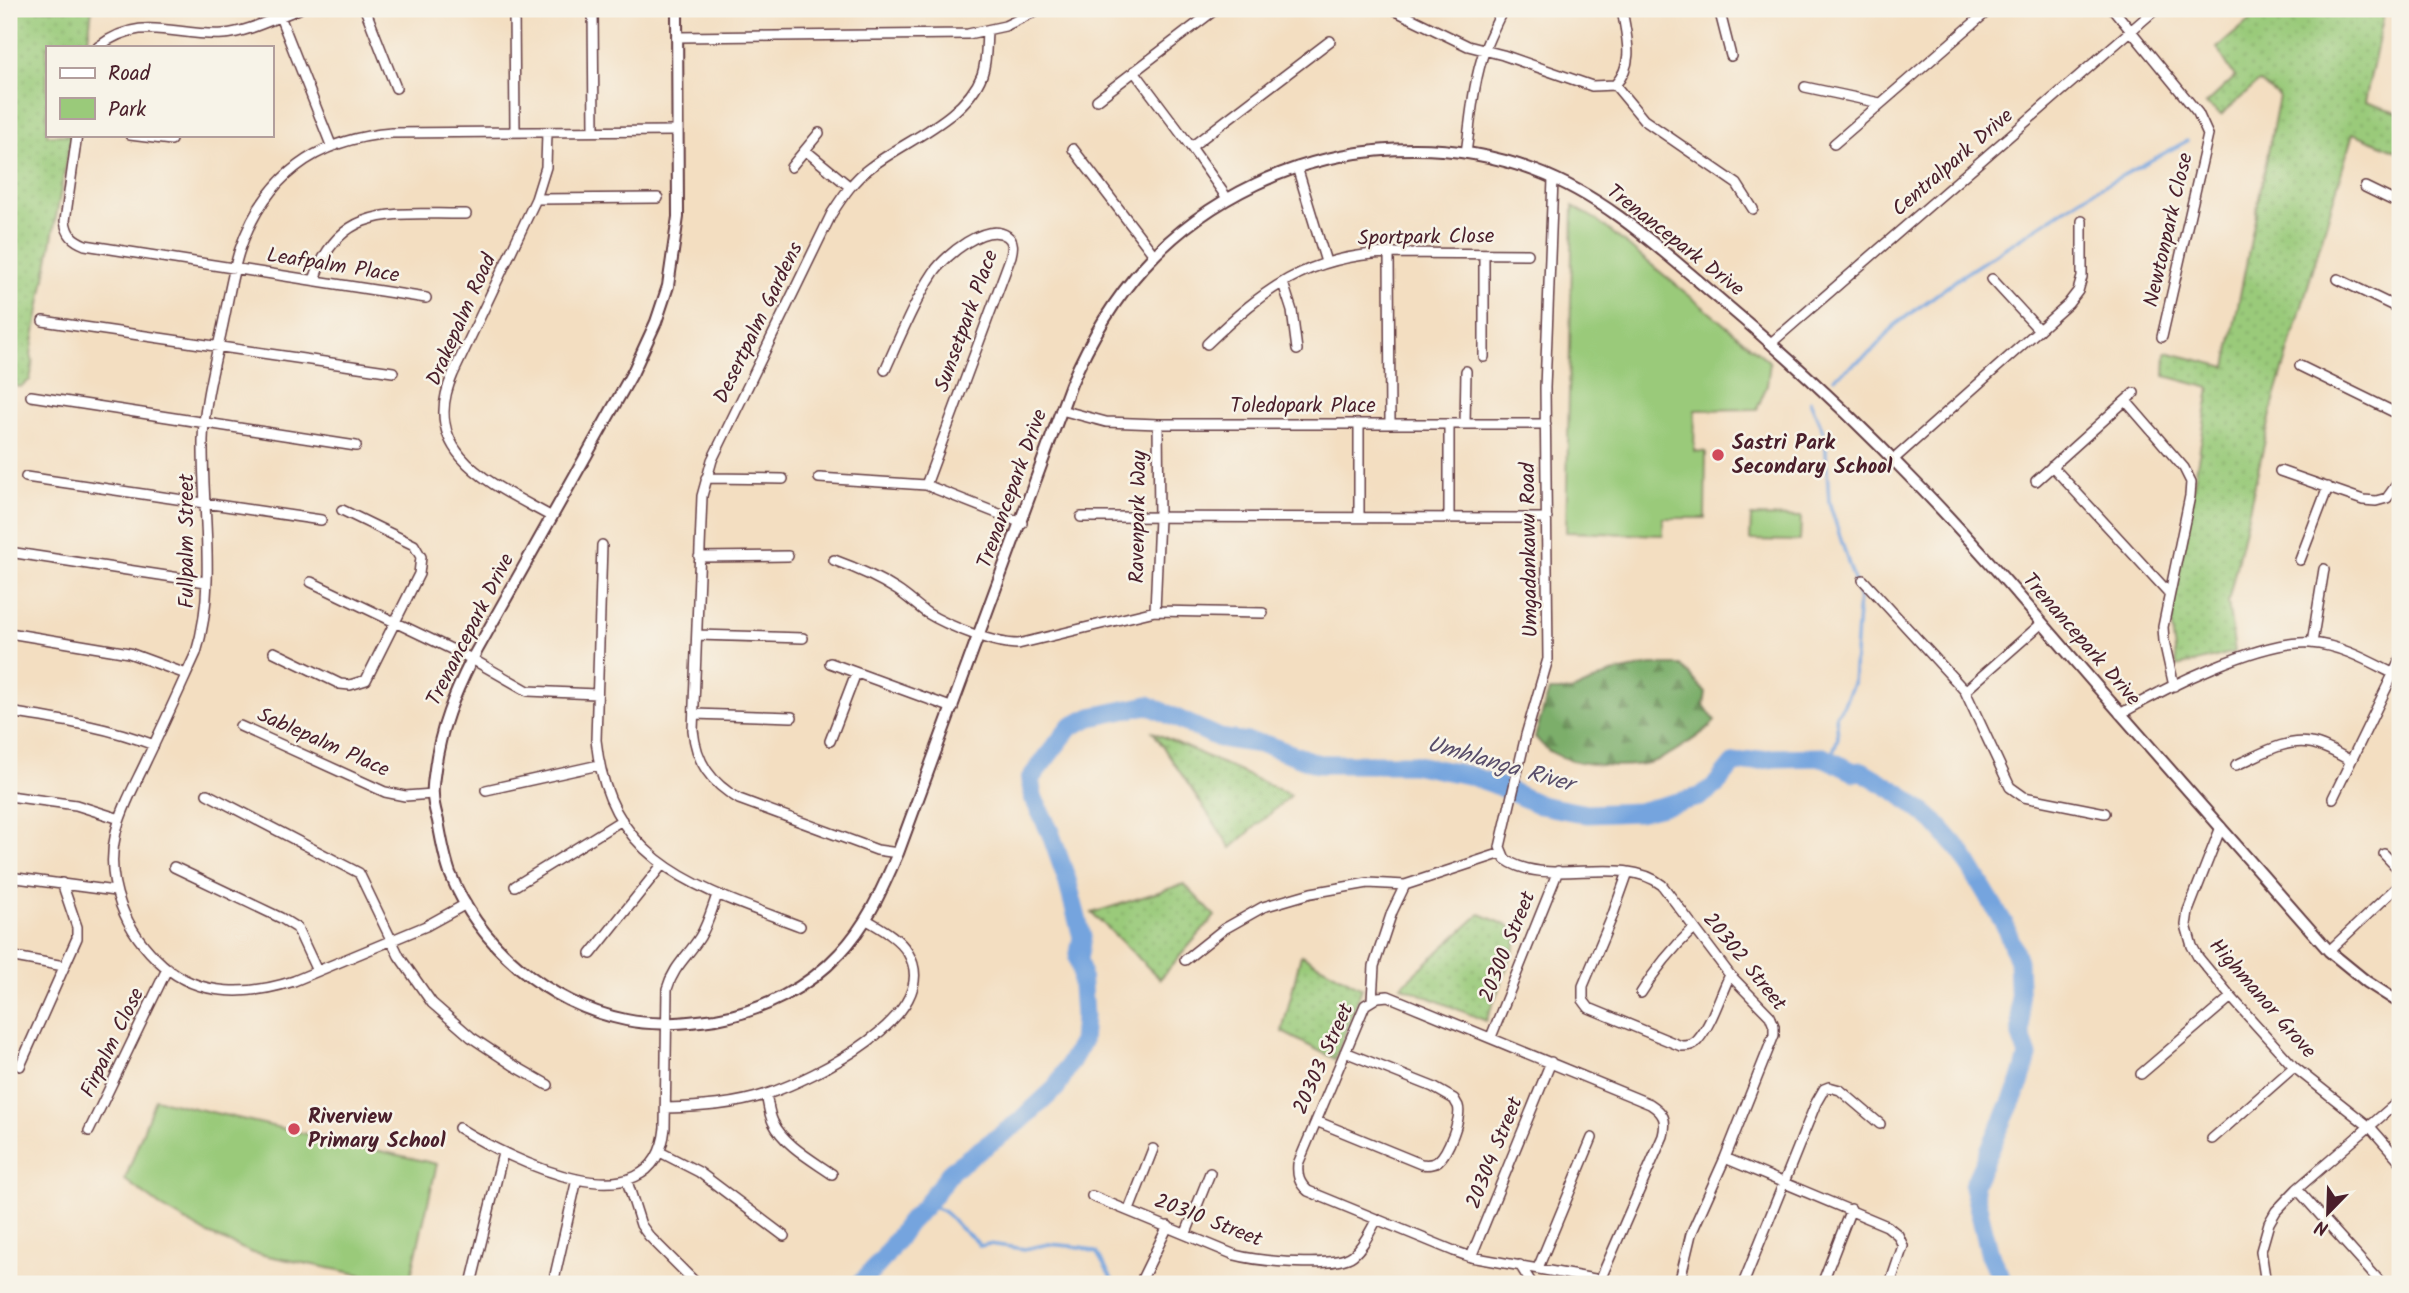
<svg xmlns="http://www.w3.org/2000/svg" width="2409" height="1293" font-family="Kalam,sans-serif">
<defs>
<pattern id="green-dots" width="8" height="8" patternUnits="userSpaceOnUse" patternTransform="scale(1.75)"><rect width="8" height="8" fill="#9aca7a"/><path d="M2 2h.1M6 6h.1" fill="none" stroke="#86ad6a" stroke-width="1.8" stroke-linecap="round"/></pattern>
<pattern id="forest-firs" width="22" height="20" patternUnits="userSpaceOnUse" patternTransform="scale(1.75)"><rect width="22" height="20" fill="#7bae6a"/><path d="M5 1l3.5 6h-7zM16 11l3.5 6h-7z" fill="#678d57"/></pattern>
</defs>
<rect width="100%" height="100%" fill="#f7f3e8"/>
<filter id="ink" filterUnits="userSpaceOnUse"><feTurbulence type="fractalNoise" baseFrequency=".0143" numOctaves="2"/><feDisplacementMap in="SourceGraphic" scale="14" xChannelSelector="R" yChannelSelector="G"/><feConvolveMatrix kernelMatrix="1 2 1 2 8 2 1 2 1" color-interpolation-filters="sRGB"/></filter>
<filter id="wash" filterUnits="userSpaceOnUse"><feTurbulence type="fractalNoise" baseFrequency=".00686" numOctaves="4" result="noise"/><feDisplacementMap in="SourceGraphic" scale="28" xChannelSelector="R" yChannelSelector="G"/><feGaussianBlur stdDeviation="1.57" result="paint"/><feColorMatrix in="noise" values="0 0 0 0 0 0 0 0 0 0 0 0 0 0 0 0 0 1.4 0 .05"/><feComposite in="paint" operator="in"/></filter>
<g filter="url(#wash)">
<rect width="100%" height="100%" fill="#f3dec1"/>
<path fill="url(#green-dots)" stroke="#727452" stroke-width="2" d="M9 9H92L87 47H47V135H71L31 354 33 363 30 380 20 387 9 385Z
M2263 9H2385L2365 102 2400 113V152L2353 133 2274 401 2228 602 2235 652 2177 667 2171 622 2210 388 2165 376 2166 352 2226 367 2279 96 2259 82 2221 115 2206 104 2235 77 2217 48Z
M1153 732 1291 795 1231 848Z
M1184 884 1215 916 1160 979 1092 913Z
M1480 914 1521 931 1486 1021 1401 986Z
M1301 955 1362 988 1335 1059 1282 1032Z"/>
<path fill="url(#forest-firs)" stroke="#62664a" stroke-width="2" d="M1651 665H1681L1706 693 1704 705 1715 721C1705 733 1667 758 1652 762 1626 769 1575 766 1551 752 1545 749 1540 742 1535 737L1549 691H1572L1612 673Z"/>
<path fill="#9aca7a" stroke="#727452" stroke-width="2" d="M1573 206 1597 220 1770 362 1767 385 1757 409 1695 410 1694 451 1706 452 1705 518H1663V535L1566 532Z
M1751 516 1801 517 1800 541 1750 540Z
M155 1099 437 1164 409 1284 253 1253 208 1234 163 1208 125 1180Z"/>
<g fill="none" stroke-linecap="round" stroke-linejoin="round">
<path stroke="#74a4de" stroke-width="3.5" d="M1834 378 1871 352 1895 325 1963 275 2090 193 2187 141
M1810 401 1825 435 1829 502 1859 596 1853 684 1843 706 1836 715 1838 737 1830 761
M925 1206C945 1209 945 1212 958 1226 966 1234 974 1237 980 1246L989 1244 1025 1249 1049 1244 1081 1247 1097 1253 1115 1284"/>
<path stroke="#74a4de" stroke-width="19" d="M860 1284 883 1259 908 1223 925 1206 952 1170 1019 1122 1056 1088 1082 1042 1084 1016 1081 971 1078 959 1082 937 1067 880 1050 832 1033 797 1030 779 1070 727 1091 717 1148 705 1219 738 1267 745 1318 764H1412L1442 770 1468 775 1494 784 1540 805 1587 814 1638 812 1699 797 1715 786 1733 764 1774 758 1823 757 1854 772 1862 771 1899 793 1934 821 1962 853 2005 925 2018 961 2021 1036 2028 1056 2020 1083 1973 1186 1990 1255 2004 1284"/>
</g>
</g>
<g filter="url(#ink)">
<g fill="none" stroke-linecap="round" stroke-linejoin="round">
<defs>
<path id="minor" d="M277 9 331 145
M365 9 396 88
M514 9 515 132
M593 9 594 131
M1719 9 1731 56
M2113 9 2198 113 2208 135 2162 337
M1398 12 1468 46 1503 55 1592 86 1615 85C1636 62 1626 37 1622 9
M677 37 968 34 1005 26 1040 9
M98 47C142 13 175 37 223 34 246 33 277 17 299 9
M1134 71 1191 147 1227 198
M1615 85 1644 120 1737 184 1753 209
M1805 87 1880 103
M1097 100 1216 9
M547 132 546 167 536 199 453 374C417 455 495 485 552 517
M77 135 65 221C67 235 73 240 85 245L426 298
M130 135 171 140
M1834 144 1990 9
M1191 147 1330 41
M1073 149 1154 255
M805 150 850 187
M1466 153C1471 118 1473 82 1485 49 1490 35 1497 22 1503 9
M791 167 819 133
M1297 167 1326 262
M1553 179 1545 388 1548 659 1526 735 1500 847 1505 859C1546 889 1621 853 1662 885L1730 975 1770 1016 1774 1026V1035L1725 1158 1691 1234 1679 1284
M2365 187 2400 204
M536 199 658 198
M1389 253 1390 424
M1484 254V357
M1992 279 2039 330
M2338 279 2400 309
M314 280C340 201 398 215 466 214
M1283 283 1292 311 1297 350
M43 321 393 372
M1771 343 2156 9
M1207 344C1264 289 1307 256 1389 253L1528 254
M2300 366 2400 415
M885 370C900 337 914 302 934 272 945 256 986 221 1007 236 1014 241 1013 248 1011 256L926 485
M31 396 356 446
M2126 401 2184 468 2191 482 2190 496 2163 627 2164 641 2174 686
M1061 410 1106 422 1158 424H1546
M1465 424 1466 371
M1893 460 2068 304 2078 291 2082 277V221
M2052 466 2169 593
M2280 471 2363 500 2376 501 2387 498 2400 480
M26 477 321 520
M706 478 783 479
M819 478 926 485 1022 523
M2036 481 2134 393
M1081 517 1547 518
M1359 517V424
M1449 518V424
M602 545 596 740C609 865 699 888 800 926
M9 552 206 582
M699 557 788 556
M834 560C856 568 877 577 897 590 908 597 917 606 927 613 948 626 994 644 1018 644L1155 611 1263 613
M2300 560 2328 487
M1863 580 1965 691 2010 787 2024 797 2105 813
M311 582 472 659 528 691 596 694
M1155 611 1159 518 1158 424
M9 633 129 653 186 674
M697 635 803 638
M2312 643 2324 569
M274 652 340 684 350 685 366 680 419 574 421 557 414 545 342 510
M830 663 953 708
M1965 691 2042 623
M9 712C60 720 105 726 154 745
M694 714 792 717
M2120 714C2165 688 2259 640 2310 643 2342 645 2372 663 2400 677
M240 726 385 792 405 796 433 794
M830 741 856 673
M2236 765C2258 756 2285 738 2310 743 2324 745 2338 754 2351 761
M486 790 599 765
M207 794 359 873 399 956 432 1003 471 1037 513 1065 548 1085
M9 796 76 805 120 819
M2333 798 2400 660
M2221 827 2188 911 2186 925 2192 946 2198 957 2231 997 2294 1067 2371 1128 2400 1161
M898 853 877 850 739 799C711 783 696 762 693 730L702 496 712 460 832 213C843 196 854 179 871 167 906 140 965 119 982 75 987 61 986 46 987 31
M2384 854 2400 871
M174 867 281 918 297 928 317 971
M1628 872 1612 917 1583 986V1000L1589 1008 1681 1046C1687 1046 1692 1046 1697 1041 1712 1024 1720 995 1730 975
M9 877 115 891
M515 886 622 820
M466 904 426 926 294 981C251 995 200 998 163 965 125 932 104 882 116 832 122 807 136 783 147 759 164 724 180 688 196 653 217 585 202 510 203 440 204 402 215 362 223 324 228 300 232 275 239 252 264 177 315 139 392 133L677 131
M2329 951 2400 884
M591 954 662 865
M9 956 64 966
M1185 960 1224 929 1263 907 1311 893 1368 883 1405 885
M1641 993C1656 968 1673 948 1694 928
M1372 1000 1374 966 1392 912 1405 885 1502 853
M1491 1037 1558 871
M20 1066 77 938V927L62 883
M2141 1074 2231 997
M766 1094C768 1103 769 1114 773 1122 784 1145 812 1160 832 1174
M666 1108C700 1107 735 1105 767 1094 812 1079 945 1015 908 953 899 938 882 929 867 920
M1316 1121 1421 1164C1428 1165 1433 1165 1438 1161 1448 1153 1462 1117 1458 1106L1454 1099 1433 1087 1345 1052
M459 1128C509 1159 654 1233 665 1128L667 989C673 967 688 956 700 937 708 924 712 909 717 895
M89 1131 167 969
M2212 1139 2294 1067
M660 1152 699 1172 784 1236
M1725 1158 1887 1226 1898 1235 1903 1246 1890 1284
M627 1181 641 1225 649 1236 697 1284
M2297 1189 2382 1284
M1092 1196 1235 1255C1257 1261 1336 1269 1353 1255 1364 1246 1370 1231 1377 1219
M1129 1210 1153 1149
M1186 1233 1210 1173
M1471 1257 1551 1062
M1520 1265 1532 1284
M1538 1268 1592 1138
M1143 1277 1168 1226
M1600 1280 1471 1257 1454 1251 1308 1191C1299 1183 1297 1176 1298 1164L1365 1005 1378 997 1388 996 1650 1104C1664 1113 1667 1120 1663 1136L1600 1280 1630 1284
M471 1284 503 1153
M553 1284 577 1179
M1743 1284 1816 1103 1824 1089 1829 1087 1840 1090 1880 1124
M1822 1284 1851 1209
M2266 1284 2261 1251 2269 1223 2276 1211 2297 1189 2400 1100"/>
<path id="tertiary" d="M677 9 678 217 668 286 656 322 633 372 472 659C454 695 440 729 435 769 434 777 432 787 433 795 433 804 436 813 438 821 441 838 444 856 450 873 479 946 548 1004 626 1020 655 1026 686 1023 716 1019 762 1011 808 988 840 953 868 924 882 889 898 853L1071 384C1110 293 1166 227 1256 184 1342 143 1447 137 1536 171 1606 197 1660 249 1716 296 1785 354 1852 416 1914 481 1979 547 2039 620 2100 690 2176 777 2252 864 2329 951L2367 982 2400 1003"/>
</defs>
<use href="#minor" stroke="#633c42" stroke-width="12"/>
<use href="#tertiary" stroke="#633c42" stroke-width="14"/>
<use href="#minor" stroke="#fff" stroke-width="9"/>
<use href="#tertiary" stroke="#fff" stroke-width="10"/>
</g>
</g>
<g fill="#d1495b" stroke="#f7f3e8" stroke-width="2.5">
<circle cx="1718" cy="455" r="7"/>
<circle cx="294" cy="1129" r="7"/>
</g>
<g text-anchor="middle" dominant-baseline="central" stroke-width="5" stroke-linejoin="round" paint-order="stroke">
<g font-size="21" fill="#4a1f2b" stroke="#f7f3e8">
<text transform="translate(1953 163) rotate(-41)">Centralpark Drive</text>
<text transform="translate(2169 230) rotate(-77)">Newtonpark Close</text>
<text transform="translate(1426 238) rotate(-1)">Sportpark Close</text>
<text transform="translate(1675 241) rotate(38)">Trenancepark Drive</text>
<text transform="translate(333 266) rotate(9)">Leafpalm Place</text>
<text transform="translate(462 320) rotate(-66)">Drakepalm Road</text>
<text transform="translate(967 321) rotate(-70)">Sunsetpark Place</text>
<text transform="translate(759 323) rotate(-64)">Desertpalm Gardens</text>
<text x="1303" y="406">Toledopark Place</text>
<text transform="translate(1013 489) rotate(-70)">Trenancepark Drive</text>
<text transform="translate(1139 517) rotate(-89)">Ravenpark Way</text>
<text transform="translate(187 541) rotate(-90)">Fullpalm Street</text>
<text transform="translate(1530 550) rotate(-91)">Umgadankawu Road</text>
<text transform="translate(471 630) rotate(-63)">Trenancepark Drive</text>
<text transform="translate(2081 640) rotate(49)">Trenancepark Drive</text>
<text transform="translate(323 743) rotate(24)">Sablepalm Place</text>
<text transform="translate(1508 947) rotate(-68)">20300 Street</text>
<text transform="translate(1744 962) rotate(51)">20302 Street</text>
<text transform="translate(2262 999) rotate(49)">Highmanor Grove</text>
<text transform="translate(113 1043) rotate(-64)">Firpalm Close</text>
<text transform="translate(1324 1059) rotate(-66)">20303 Street</text>
<text transform="translate(1495 1153) rotate(-68)">20304 Street</text>
<text transform="translate(1208 1221) rotate(21)">20310 Street</text>
</g>
<g font-size="21" font-weight="bold" fill="#4a1f2b" stroke="#f7f3e8" text-anchor="start">
<text x="1732" y="443">Sastri Park<tspan x="1732" dy="24">Secondary School</tspan></text>
<text x="308" y="1117">Riverview<tspan x="308" dy="24">Primary School</tspan></text>
</g>
<g font-size="23" font-style="italic" fill="#594e6a" stroke="#f7f3e8">
<text transform="translate(1500 765) rotate(16)">Umhlanga River</text>
</g>
</g>
<rect width="2409" height="1293" fill="none" stroke="#f7f3e8" stroke-width="35"/>
<rect x="46" y="46" width="228" height="91" fill="#f7f3e8" stroke="#b29e9c" stroke-width="2"/>
<rect x="60" y="68" width="35" height="10" fill="#ffffff" stroke="#b29e9c" stroke-width="2"/>
<text x="108" y="80" font-size="21" fill="#4a1f2b">Road</text>
<rect x="60" y="98" width="35" height="21" fill="#9aca7a" stroke="#b29e9c" stroke-width="2"/>
<text x="108" y="116" font-size="21" fill="#4a1f2b">Park</text>
<g transform="translate(2328 1213) rotate(203)" stroke="#f7f3e8" stroke-width="5" paint-order="stroke">
<path d="M0-5L12 26L0 18L-12 26Z" fill="#4a1f2b"/>
<text y="-10" font-size="19" font-weight="bold" text-anchor="middle" fill="#4a1f2b">N</text>
</g>
</svg>
